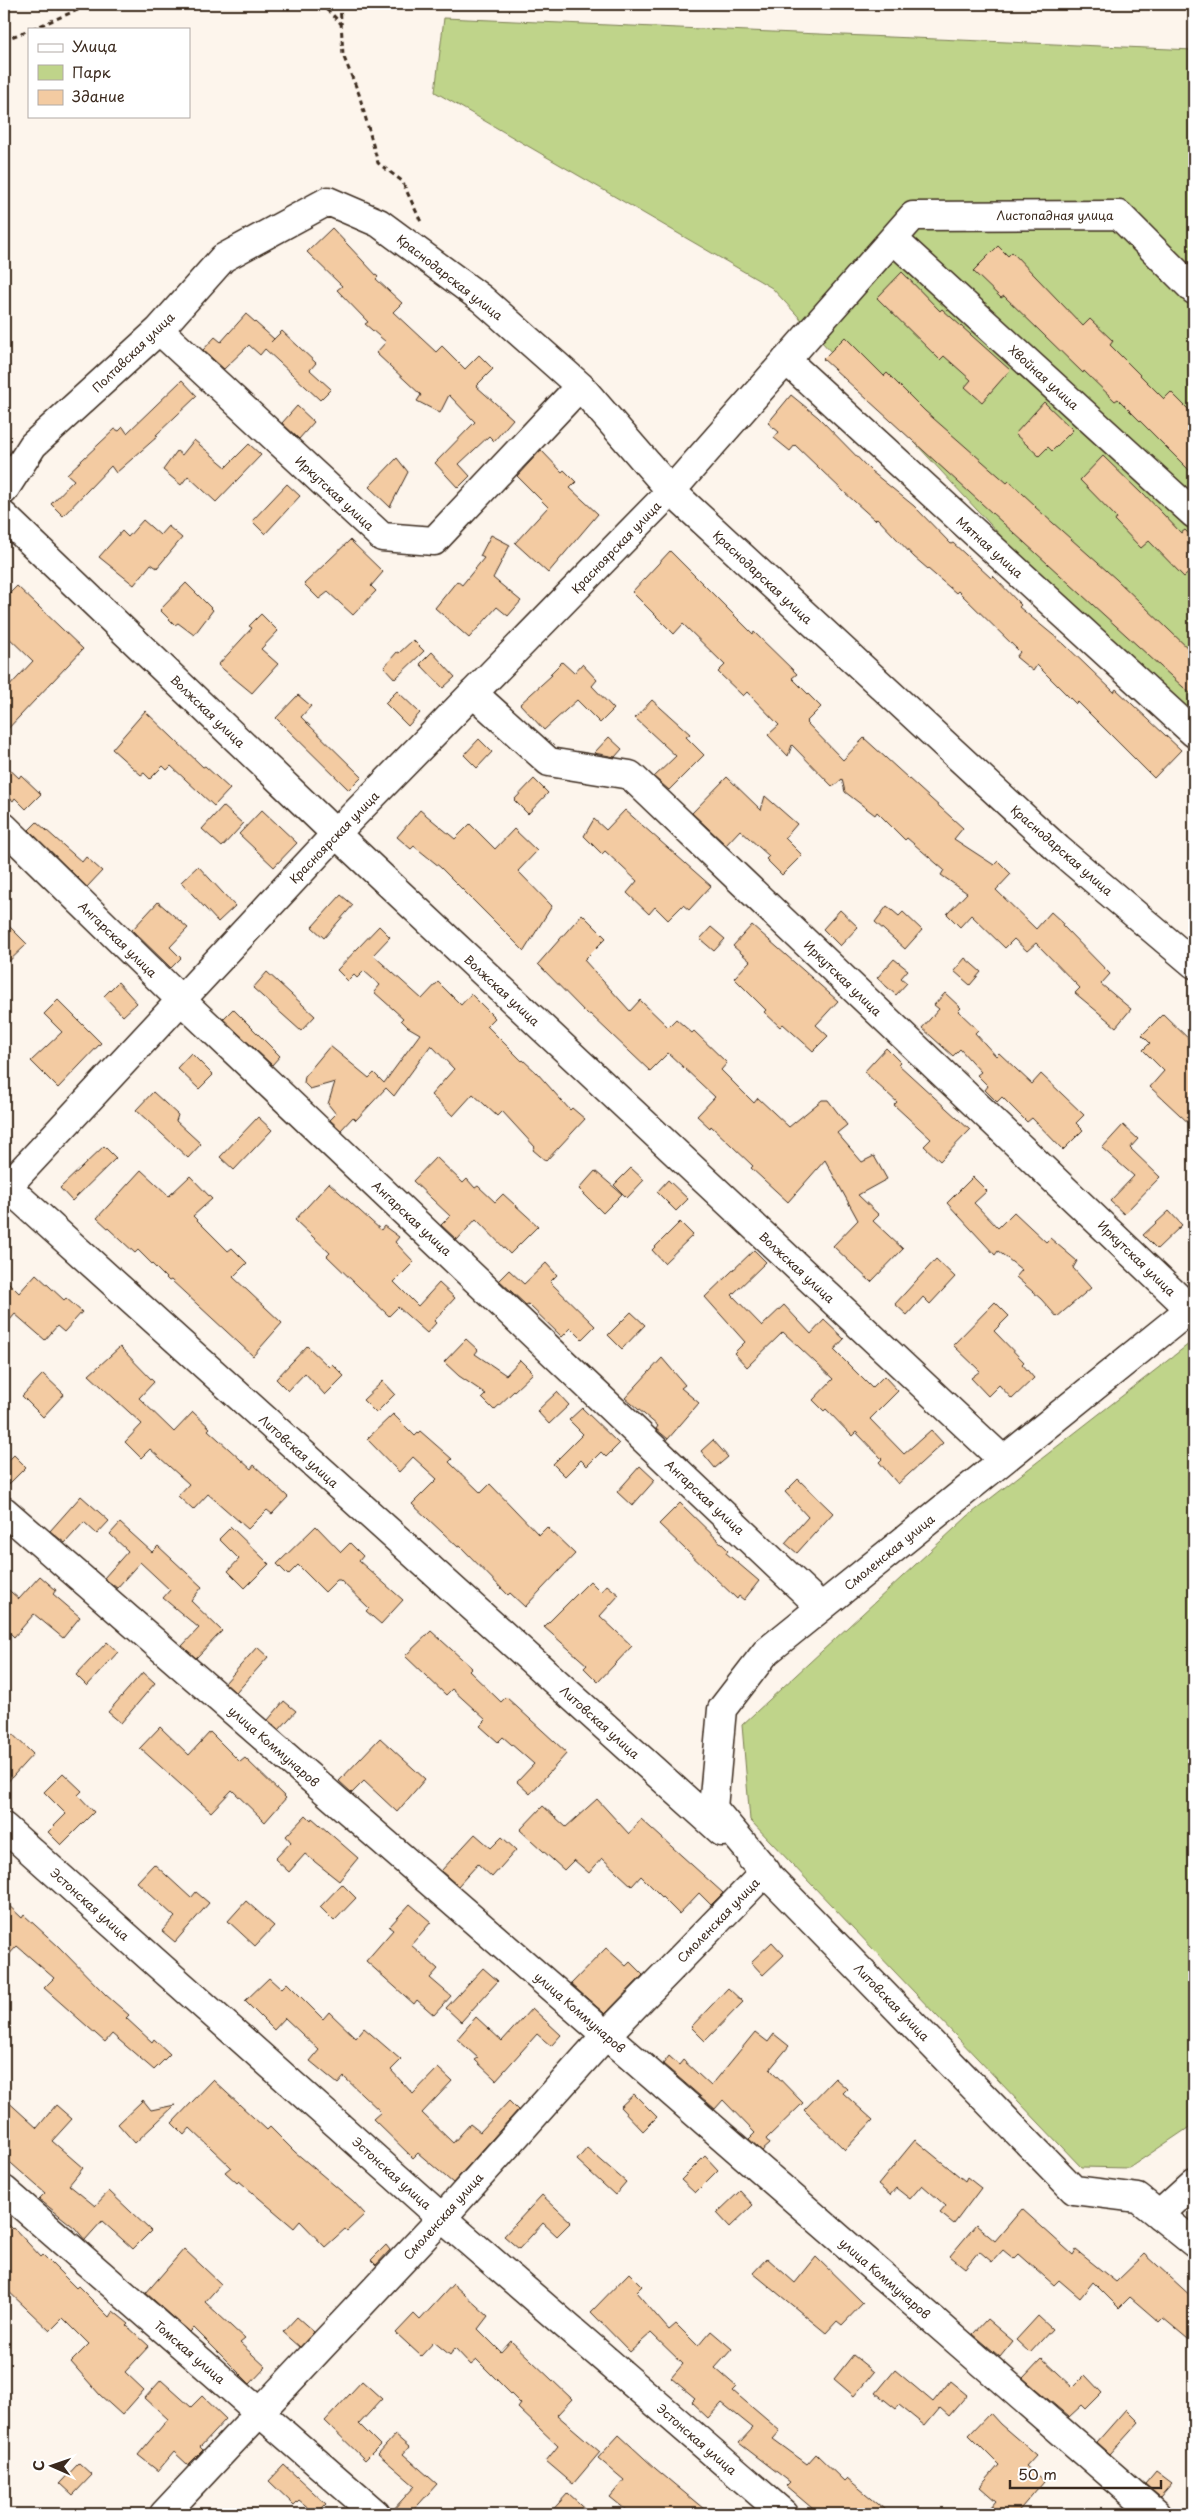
<svg xmlns="http://www.w3.org/2000/svg" width="1198" height="2518" font-family="'Playpen Sans',sans-serif">
<rect width="100%" height="100%" fill="#fdf5ec"/>
<filter id="ink" filterUnits="userSpaceOnUse"><feTurbulence type="fractalNoise" baseFrequency=".02" numOctaves="2"/><feDisplacementMap in="SourceGraphic" scale="10" xChannelSelector="R" yChannelSelector="G"/><feConvolveMatrix kernelMatrix="1 2 1 2 8 2 1 2 1" color-interpolation-filters="sRGB"/></filter>
<g filter="url(#ink)">
<path fill="#bfd48a" stroke="#7d7f54" d="M444 18 1194 50V745L772 288 435 92Z
M1194 1340V2124L1129 2168 1081 2167 750 1820 742 1725 968 1516Z"/>
<path fill="#f3cba2" stroke="#3b2a1e" d="M332 228 378 277 376 279 402 303 393 312 436 352 442 346 465 369 479 355 493 369 476 386 513 419 494 441 489 436 459 464 470 476 458 488 435 463 475 422 449 395 440 413 417 401 421 395 376 353 386 342 365 324 368 322 337 290 342 286 307 252Z
M998 246 1008 256 1012 252 1083 326 1090 319 1113 341 1110 345 1164 399 1171 392 1194 415V475L1118 399 1115 401 1084 371 1083 373 1004 296 1001 298 973 271Z
M902 272 940 311 942 309 1010 370 982 402 965 387 971 380 944 356 940 360 877 298Z
M246 314 274 339 271 342 282 331 316 363 310 370 331 389 320 400 265 349 260 355 249 345 224 369 203 350 215 337 221 342Z
M845 337 884 376 887 373 925 411 1007 483 1009 481 1036 506 1035 507 1116 579 1194 654V697L823 359Z
M182 380 197 396 156 435 158 436 116 473 111 466 63 516 51 504 74 480 67 474 115 429 119 431 123 427 127 433Z
M791 395 818 417 871 471 914 506 951 544 953 543 991 578 993 576 1021 605 1019 607 1064 644 1114 692 1116 689 1181 750 1154 778 1078 702 1076 704 1037 665 1033 671 1016 657 1020 652 958 591 956 593 914 557 877 518 875 520 844 492 795 445 790 451 774 438 779 432 768 423Z
M1044 402 1073 430 1052 451 1048 447 1039 456 1015 434Z
M297 406 314 422 299 439 282 423Z
M194 440 226 467 249 444 261 455 216 502 188 476 181 485 163 470 177 451 182 455Z
M541 450 562 472 564 470 576 482 570 488 598 514 548 573 515 543 548 507 517 476Z
M1103 456 1142 494 1143 493 1181 533 1185 530 1194 539V568L1184 577 1149 541 1141 548 1115 521 1117 518 1080 480Z
M397 458 408 472 390 507 369 487Z
M287 484 300 496 265 534 252 521Z
M143 520 160 535 168 526 182 538 157 568 151 564 134 585 99 557 122 531 128 537Z
M491 535 510 545 493 578 521 601 508 616 497 607 469 638 435 608 457 581 462 585 484 558 480 556Z
M350 540 383 572 371 586 376 591 353 615 328 592 319 599 304 584Z
M670 551 753 634 754 632 797 674 792 678 821 707 806 722 843 760 864 738 963 828 954 839 994 865 998 861 1011 874 996 890 1036 929 1051 912 1063 923 1062 925 1110 974 1101 984 1131 1009 1116 1027 1075 993 1080 988 1036 943 1027 951 1014 939 1005 948 971 915 960 927 947 914 967 893 941 875 944 870 907 838 905 840 877 812 875 815 845 792 842 779 833 787 792 745 788 756 768 735 779 725 747 692 743 696 718 672 725 665 683 624 674 634 632 592Z
M186 583 213 610 194 635 178 623 175 625 160 610Z
M17 586 83 649 4 733V692L33 661 4 633V599Z
M261 614 278 631 261 649 278 664 252 693 218 665 252 628 249 626Z
M413 640 424 651 395 679 384 667 397 652 399 653Z
M432 652 455 677 443 688 420 664Z
M562 662 574 673 582 664 597 680 592 686 614 709 600 723 577 700 544 730 520 704 552 675 550 674Z
M397 691 420 713 408 726 385 703Z
M298 695 311 706 301 717 362 777 349 790 276 718Z
M652 700 690 734 686 737 704 755 669 790 654 777 676 756 635 718Z
M145 711 203 767 205 766 230 789 214 806 171 766 167 770 163 766 150 779 144 773 141 775 112 749Z
M609 737 622 749 615 757 594 753Z
M479 739 492 752 477 768 464 755Z
M4 764 19 778 21 775 41 794 26 809 15 798 13 801 4 793Z
M727 777 761 810 765 796 797 824 785 838 802 855 782 875 766 859 769 856 740 830 726 845 692 813Z
M534 779 548 793 528 814 514 800Z
M223 806 243 824 222 847 202 829Z
M262 810 297 843 274 867 239 834Z
M420 810 455 839 470 824 495 849 514 829 537 851 518 871 552 906 524 951 440 867 414 846 411 849 397 837Z
M625 810 711 886 689 910 683 905 668 920 655 907 649 914 627 893 637 881 605 851 602 854 584 836 594 819 606 830Z
M37 822 82 862 86 857 102 871 87 887 29 830Z
M198 866 235 906 218 922 181 882Z
M341 895 353 905 324 938 312 927Z
M158 902 188 928 170 947 181 958 171 968 132 930Z
M887 906 899 916 903 912 922 930 905 949 875 922Z
M840 910 858 927 840 946 823 929Z
M582 914 606 938 584 960 630 1011 640 1000 668 1027 676 1019 692 1033 694 1031 727 1063 721 1070 754 1103 758 1098 789 1127 822 1100H828L847 1125 837 1133 862 1162 874 1156 887 1179 858 1195 879 1215 873 1221 903 1249 871 1282 833 1246 858 1220 825 1160 788 1202 751 1168 753 1166 711 1126 710 1128 697 1116 715 1097 668 1053 650 1071 590 1014 588 1015 538 964Z
M4 921 27 944 4 966Z
M752 925 838 1001 816 1025 828 1036 813 1051 783 1024 780 1027 764 1012 766 1010 734 978 750 961 733 946Z
M379 926 390 937 373 955 422 999 438 982 461 1005 471 994 495 1018 487 1026 522 1061 523 1060 537 1073 570 1110 572 1108 585 1119 546 1161 533 1150 535 1147 502 1111 497 1116 473 1094 453 1116 431 1095 454 1069 431 1045 394 1096 386 1088 356 1120 353 1117 341 1130 330 1120 336 1114 328 1104 335 1082 310 1089 304 1083 305 1076 330 1046 369 1078 374 1073 384 1083 420 1034 408 1027 401 1020 403 1018 374 992 380 985 364 971 357 978 354 975 348 981 337 970Z
M711 927 725 939 714 951 700 939Z
M965 958 981 972 970 985 954 971Z
M894 959 908 970 901 978 907 983 896 995 877 978Z
M267 972 315 1016 301 1031 253 988Z
M118 982 137 1003 123 1016 104 996Z
M945 993 961 1008 958 1011 978 1030 975 1033 996 1056 999 1053 1032 1084 1041 1074 1084 1115 1076 1123 1083 1130 1063 1150 1032 1118 1027 1122 1002 1097 997 1102 985 1090 988 1086 977 1075 981 1072 960 1049 953 1056 922 1028 939 1009 934 1005Z
M58 1000 101 1043 58 1088 31 1061 62 1032 44 1014Z
M233 1009 280 1056 272 1065 223 1019Z
M1163 1014 1194 1044V1128L1150 1087 1164 1071 1143 1050 1150 1043 1142 1035Z
M886 1048 900 1062 898 1064 970 1130 940 1161 924 1146 931 1139 894 1105 897 1102 864 1072Z
M191 1053 213 1075 199 1089 177 1068Z
M153 1092 178 1115 176 1121 201 1144 188 1158 136 1110Z
M258 1117 272 1130 234 1170 220 1157Z
M1123 1125 1138 1139 1130 1148 1160 1177 1124 1214 1110 1201 1134 1176 1102 1148Z
M104 1146 116 1158 72 1201 60 1188Z
M436 1157 463 1183 467 1179 475 1188 478 1186 495 1202 503 1194 538 1226 510 1254 476 1219 457 1240 441 1225 450 1216 413 1181Z
M631 1168 644 1180 627 1198 614 1185Z
M141 1170 169 1196 190 1176 212 1199 193 1216 228 1251 232 1248 247 1263 233 1277 282 1323 253 1356 171 1280 169 1281 138 1250 135 1253 97 1218Z
M595 1171 622 1194 603 1213 579 1189Z
M973 1177 987 1191 974 1203 998 1228 1014 1212 1046 1242 1050 1238 1077 1261 1073 1268 1091 1288 1057 1317 1041 1299 1016 1277 1022 1270 998 1251 995 1255 947 1203Z
M668 1180 688 1199 676 1211 657 1192Z
M329 1183 381 1230 384 1226 399 1237 395 1242 414 1262 394 1282 418 1306 439 1283 455 1298 434 1321 436 1323 427 1333 398 1307 389 1316 327 1256 330 1253 295 1220Z
M1169 1211 1182 1225 1157 1249 1143 1235Z
M680 1222 693 1235 664 1263 652 1250Z
M754 1250 766 1262 732 1295 762 1326 784 1305 811 1334 824 1320 844 1339 834 1350 872 1388 884 1376 898 1391 870 1419 904 1454 931 1430 943 1443 898 1484 879 1462 882 1459 856 1432 852 1436 826 1409 824 1411 813 1400 833 1379 783 1332 747 1367 734 1353 745 1342 705 1297Z
M936 1259 955 1277 930 1304 923 1297 907 1315 895 1304Z
M546 1263 557 1275 550 1282 595 1326 582 1339 571 1328 562 1337 528 1304 526 1305 499 1280 509 1270 524 1284Z
M36 1274 64 1300 66 1298 82 1312 64 1332 57 1326 45 1340 15 1314 4 1327V1278L19 1293Z
M995 1302 1009 1316 994 1331 1024 1362 1022 1364 1034 1378 1012 1399 999 1385 988 1396 971 1378 980 1371 953 1345Z
M631 1312 645 1325 622 1349 608 1335Z
M466 1339 478 1350 475 1354 506 1375 520 1360 533 1373 494 1410 482 1398 486 1394 459 1376 444 1362Z
M307 1346 329 1367 332 1364 344 1376 325 1395 305 1373 288 1391 276 1379Z
M120 1347 154 1382 139 1398 174 1432 193 1412 210 1428 208 1430 251 1469 254 1465 288 1497 272 1514 267 1510 248 1529 208 1494 193 1510 178 1496 189 1484 150 1449 141 1458 125 1442 142 1424 89 1375Z
M662 1358 685 1385 681 1388 699 1403 668 1439 656 1429 658 1426 625 1398Z
M43 1374 64 1394 43 1417 22 1396Z
M383 1381 395 1394 376 1413 363 1400Z
M557 1392 569 1405 549 1424 537 1411Z
M582 1408 619 1444 606 1457 601 1452 587 1466 581 1460 565 1476 553 1464 583 1434 569 1420Z
M393 1414 415 1436 420 1431 452 1459 449 1462 481 1493 490 1484 539 1535 547 1527 575 1554 525 1607 510 1593 508 1595 460 1546 458 1547 412 1504 437 1479 413 1457 399 1472 367 1439Z
M713 1440 728 1457 715 1468 701 1451Z
M14 1455 26 1467 4 1489V1465Z
M640 1466 655 1480 632 1506 617 1492Z
M798 1479 833 1513 797 1553 785 1543 808 1517 785 1492Z
M81 1496 109 1521 97 1534 84 1522 65 1543 50 1531Z
M680 1503 728 1550 726 1553 759 1581 744 1600 739 1596 737 1599 659 1524Z
M120 1523 152 1552 158 1546 202 1587 191 1601 222 1631 196 1658 182 1646 199 1628 163 1598 170 1590 140 1562 117 1588 104 1578 128 1551 110 1534Z
M316 1526 341 1552 350 1543 363 1556 359 1561 403 1600 381 1624 366 1611 369 1608 340 1580H337L325 1592 298 1565 288 1575 277 1564Z
M231 1527 269 1564 245 1588 228 1571 239 1559 219 1539Z
M40 1576 56 1590 53 1594 80 1617 63 1638 34 1614 14 1637 4 1627V1586L19 1599Z
M590 1581 601 1592 607 1585 619 1595 600 1616 632 1646 598 1682 584 1668 587 1665 544 1627Z
M431 1631 472 1668 469 1671 501 1702 506 1697 567 1753 530 1794 517 1782 534 1764 503 1737 498 1742 480 1726 486 1720 452 1689 446 1695 405 1656Z
M107 1642 118 1652 87 1686 76 1675Z
M257 1647 268 1657 236 1693 225 1683Z
M143 1672 155 1683 121 1723 108 1712Z
M284 1701 296 1711 279 1730 268 1720Z
M4 1726 33 1754 4 1786Z
M160 1727 189 1755 210 1732 240 1762 245 1758 286 1798 265 1822 232 1790 211 1812 140 1748Z
M380 1738 425 1779 397 1812 364 1781 352 1793 339 1781Z
M63 1773 82 1791 78 1795 94 1812 61 1845 48 1832 66 1814 44 1792Z
M597 1799 629 1834 641 1819 723 1893 711 1905 699 1893 679 1914 641 1876 632 1886 602 1858 589 1873 574 1860 564 1870 520 1830 543 1806 566 1827Z
M306 1815 311 1820 312 1818 358 1858 339 1881 305 1854 289 1872 275 1859 291 1842 286 1836Z
M475 1834 491 1848 502 1837 516 1850 492 1877 478 1864 458 1886 441 1871Z
M154 1864 191 1898 196 1892 209 1903 175 1942 162 1931 175 1917 137 1882Z
M342 1884 356 1898 334 1921 320 1907Z
M4 1901 22 1918 24 1915 58 1946 106 1995 129 2015 126 2018 152 2042 154 2039 170 2054 154 2070 112 2034 105 2042 44 1988 54 1978 17 1946 4 1960Z
M246 1901 274 1926 255 1946 228 1921Z
M410 1904 431 1922 411 1945 438 1969 430 1978 451 1996 434 2015 417 2000 414 2004 366 1961 393 1930 389 1927Z
M772 1942 784 1955 763 1975 751 1962Z
M606 1948 626 1966 630 1962 643 1975 605 2014 571 1984Z
M483 1968 498 1981 461 2022 446 2008Z
M269 1978 281 1989 287 1983 323 2019 329 2012 356 2038 364 2028 401 2060 391 2070 413 2094 438 2068 452 2081 422 2113 453 2143 470 2124 480 2132 509 2101 518 2110 453 2183 418 2153 413 2158 373 2119 381 2112 344 2077 338 2084 310 2061 319 2050 285 2018 274 2030 245 2001Z
M728 1988 743 2002 705 2041 691 2027Z
M532 2008 561 2035 551 2046 537 2034 496 2080 475 2060 478 2058 457 2039 476 2017 502 2041Z
M755 2032 768 2042 774 2034 789 2046 770 2069 803 2103 766 2139 770 2144 762 2151 749 2139 755 2133 723 2100 715 2109 663 2064 669 2056 679 2065 683 2060 711 2086Z
M835 2078 847 2089 843 2093 873 2120 845 2150 804 2110Z
M213 2080 267 2130 270 2127 295 2152 353 2201 365 2214 347 2231 345 2229 325 2247 300 2221 294 2228 239 2181 237 2183 225 2172 231 2167 190 2128 184 2135 172 2123Z
M634 2094 657 2117 643 2131 620 2107Z
M4 2098 37 2128 56 2105 72 2119 52 2141 83 2168 69 2185 95 2206 109 2191 151 2231 133 2249 102 2221 85 2240 75 2228 39 2199 45 2193 4 2157Z
M143 2100 151 2110 175 2105 135 2143 118 2124Z
M915 2140 965 2181 967 2177 981 2188 954 2224 940 2213 946 2206 922 2185 910 2199 896 2188 890 2195 878 2185Z
M587 2148 626 2182 615 2195 577 2160Z
M705 2156 718 2170 695 2193 681 2180Z
M740 2191 753 2205 730 2227 717 2213Z
M542 2195 571 2222 557 2236 543 2223 519 2249 504 2236Z
M1022 2209 1073 2255 1076 2250 1116 2282 1145 2254 1194 2299V2344L1163 2318 1159 2322 1130 2297 1119 2308 1093 2282 1080 2298 1059 2280 1054 2285 1019 2254 1014 2259 1003 2250 992 2262 979 2251 965 2268 950 2256 976 2225 995 2241Z
M4 2220 13 2229 14 2228 41 2257 43 2255 76 2288 78 2286 109 2317 113 2311 129 2324 127 2326 149 2346 125 2372 144 2390 122 2415 100 2395 71 2362 89 2344 63 2318 50 2331 4 2287Z
M386 2245 390 2250 376 2265 371 2260Z
M184 2249 221 2284 205 2302 245 2339 240 2343 266 2367 250 2384 194 2328 190 2332 146 2293Z
M816 2257 863 2303 842 2325 837 2321 826 2333 753 2273 767 2258 795 2283Z
M629 2273 642 2286 636 2292 669 2330 676 2324 698 2346 711 2331 732 2349 715 2368 737 2387 733 2391 780 2431 773 2439 807 2464 816 2454 844 2481 847 2478 890 2514H819L786 2486 790 2482 739 2443 753 2428 722 2403 708 2418 691 2402 695 2398 671 2378 683 2364 651 2333 630 2352 591 2312Z
M453 2284 488 2316 478 2329 501 2352 511 2341 572 2399 557 2415 600 2452 573 2484 546 2461 558 2446 518 2408 521 2404 477 2360 471 2365 455 2348 450 2355 434 2342 421 2356 396 2333 414 2314 420 2320Z
M1038 2316 1052 2329 1030 2353 1016 2340Z
M297 2317 314 2332 300 2347 283 2332Z
M987 2319 1013 2341 1000 2357 973 2334Z
M853 2355 874 2372 854 2396 834 2379Z
M1042 2358 1073 2387 1085 2375 1102 2393 1086 2409 1082 2405 1069 2417 1023 2378Z
M895 2370 933 2402 950 2381 967 2395 949 2416 940 2408 925 2426 899 2405 896 2409 876 2393Z
M161 2380 191 2407 202 2396 226 2419 200 2447 203 2450 188 2465 174 2452 158 2471 138 2455 168 2419 145 2398Z
M362 2381 382 2399 359 2424 380 2445 365 2460 325 2421Z
M1126 2409 1139 2422 1110 2454 1097 2442Z
M990 2413 1000 2424 1036 2455 1026 2466 1044 2481 1016 2514H985L996 2501 980 2487 999 2465 969 2435Z
M395 2435 409 2447 403 2454 437 2484 410 2514H391V2512L415 2486 378 2454Z
M619 2435 656 2469 710 2514H631L610 2497 624 2480 598 2458Z
M79 2463 92 2475 73 2495 60 2483Z
M284 2465 326 2504 316 2514 299 2500 294 2505 269 2481Z
M1156 2471 1172 2483 1160 2497 1145 2484Z
M568 2493 591 2514H549Z"/>
<g fill="none" stroke-linecap="round" stroke-linejoin="round">
<defs>
<path id="minor" d="M893 239 1194 514
M159 330 382 537 434 541 580 386
M786 360 1194 733
M4 490 33 445 159 330 223 258 328 201 379 223 482 299 580 386 671 491 1058 849 1194 964
M4 516 336 834 1003 1460
M473 693 549 762 630 775 1190 1309
M4 827 181 1000 821 1607
M4 1184 722 1832
M4 1190 347 822 671 491 913 216 1119 215 1194 290
M4 1511 1156 2514
M4 1827 442 2218 784 2514
M752 1859 1074 2190 1138 2198 1194 2243
M4 2190 376 2514
M1159 2215 1194 2183
M164 2514 442 2218 606 2035 766 1871 713 1808 722 1709 766 1652 1194 1306"/>
</defs>
<use href="#minor" stroke="#3b2a1e" stroke-width="31"/>
<path stroke="#3b2a1e" stroke-width="3" stroke-dasharray="5 4" stroke-linecap="butt" d="M319 4 332 14 342 25
M340 4 343 55 359 94 378 163 402 181 422 224
M32 29 92 4
M4 40 29 30"/>
<use href="#minor" stroke="#fff" stroke-width="28"/>
</g>
</g>
<g text-anchor="middle" dominant-baseline="central" stroke-width="5" stroke-linejoin="round" paint-order="stroke">
<g font-size="12" fill="#3b2a1e" stroke="#fff">
<text x="1055" y="215">Листопадная улица</text>
<text transform="translate(450 277) rotate(38)">Краснодарская улица</text>
<text transform="translate(133 352) rotate(-44)">Полтавская улица</text>
<text transform="translate(1044 377) rotate(42)">Хвойная улица</text>
<text transform="translate(335 493) rotate(43)">Иркутская улица</text>
<text transform="translate(616 547) rotate(-46)">Красноярская улица</text>
<text transform="translate(990 547) rotate(42)">Мятная улица</text>
<text transform="translate(763 577) rotate(43)">Краснодарская улица</text>
<text transform="translate(208 711) rotate(44)">Волжская улица</text>
<text transform="translate(334 837) rotate(-46)">Красноярская улица</text>
<text transform="translate(1062 850) rotate(41)">Краснодарская улица</text>
<text transform="translate(118 939) rotate(44)">Ангарская улица</text>
<text transform="translate(843 978) rotate(44)">Иркутская улица</text>
<text transform="translate(502 990) rotate(43)">Волжская улица</text>
<text transform="translate(412 1218) rotate(43)">Ангарская улица</text>
<text transform="translate(1137 1258) rotate(44)">Иркутская улица</text>
<text transform="translate(797 1267) rotate(43)">Волжская улица</text>
<text transform="translate(299 1451) rotate(42)">Литовская улица</text>
<text transform="translate(705 1497) rotate(43)">Ангарская улица</text>
<text transform="translate(889 1552) rotate(-39)">Смоленская улица</text>
<text transform="translate(600 1722) rotate(42)">Литовская улица</text>
<text transform="translate(274 1746) rotate(41)">улица Коммунаров</text>
<text transform="translate(90 1904) rotate(42)">Эстонская улица</text>
<text transform="translate(718 1920) rotate(-46)">Смоленская улица</text>
<text transform="translate(892 2002) rotate(46)">Литовская улица</text>
<text transform="translate(580 2012) rotate(41)">улица Коммунаров</text>
<text transform="translate(392 2173) rotate(42)">Эстонская улица</text>
<text transform="translate(443 2216) rotate(-48)">Смоленская улица</text>
<text transform="translate(885 2278) rotate(41)">улица Коммунаров</text>
<text transform="translate(190 2352) rotate(41)">Томская улица</text>
<text transform="translate(697 2439) rotate(41)">Эстонская улица</text>
</g>
</g>
<rect width="1198" height="2518" fill="none" stroke="#fff" stroke-width="20"/>
<rect x="10" y="10" width="1178" height="2498" fill="none" stroke="#3b2a1e" stroke-width="2" filter="url(#ink)"/>
<rect x="28" y="28" width="162" height="90" fill="#ffffff" stroke="#b1aaa5"/>
<rect x="38" y="44" width="25" height="8" fill="#ffffff" stroke="#b1aaa5"/>
<text x="72" y="52" font-size="15" fill="#3b2a1e">Улица</text>
<rect x="38" y="65" width="25" height="15" fill="#bfd48a" stroke="#b1aaa5"/>
<text x="72" y="78" font-size="15" fill="#3b2a1e">Парк</text>
<rect x="38" y="90" width="25" height="15" fill="#f3cba2" stroke="#b1aaa5"/>
<text x="72" y="102" font-size="15" fill="#3b2a1e">Здание</text>
<g transform="translate(52 2466) rotate(272)" stroke="#ffffff" stroke-width="4" paint-order="stroke">
<path d="M0-4L9 19L0 12L-9 19Z" fill="#3b2a1e"/>
<text y="-8" font-size="14" font-weight="bold" text-anchor="middle" fill="#3b2a1e">С</text>
</g>
<path d="M1010 2480v8h151v-8" fill="none" stroke="#3b2a1e" stroke-width="2.5"/>
<text x="1018" y="2480" font-size="15" fill="#3b2a1e" stroke="#ffffff" stroke-width="4" paint-order="stroke">50 m</text>
</svg>
